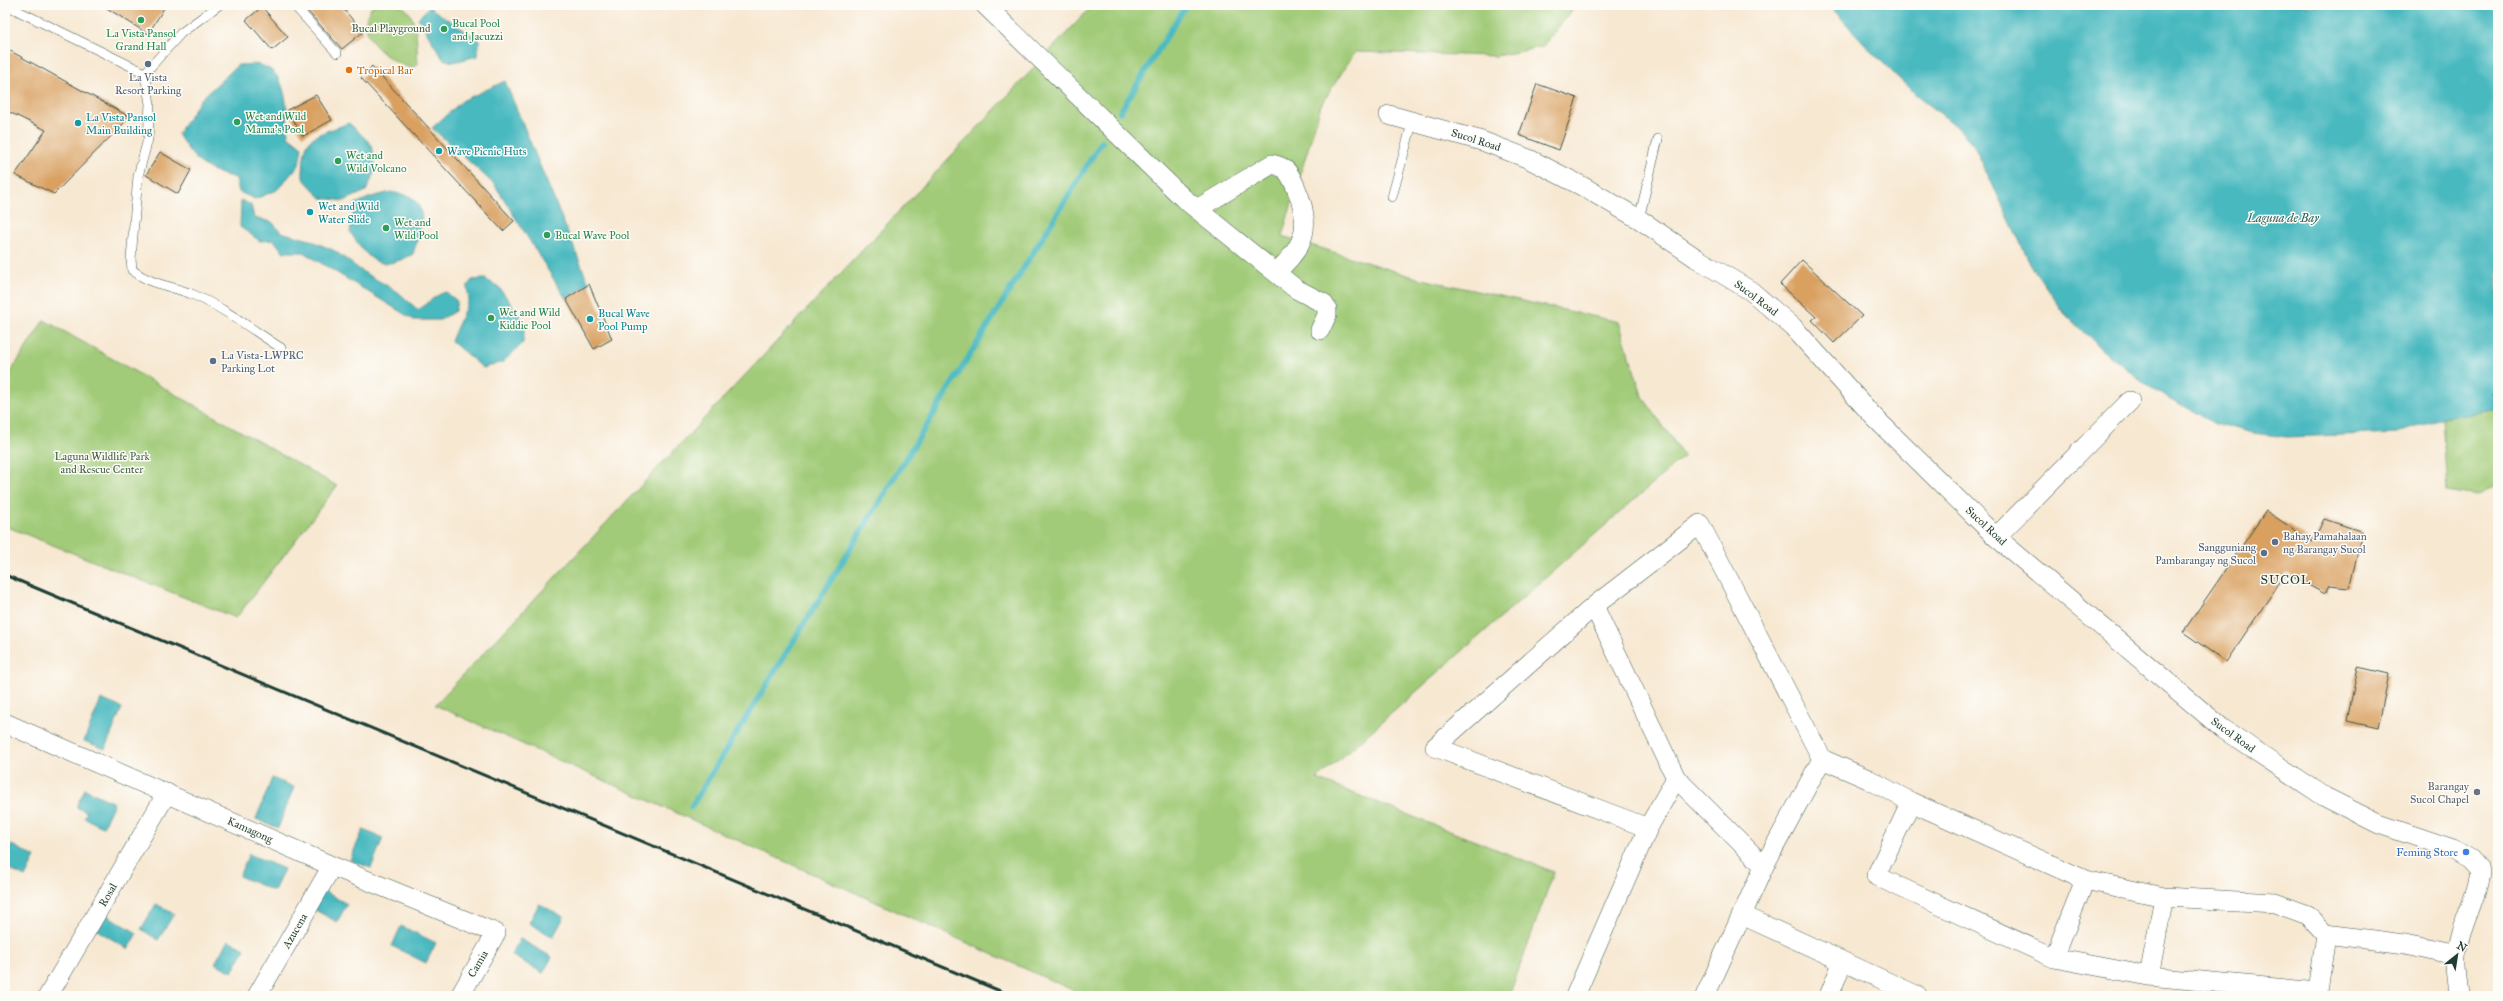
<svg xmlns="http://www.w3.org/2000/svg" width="2503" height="1001" font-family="'IM FELL Great Primer',serif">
<rect width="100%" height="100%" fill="#fdfcf7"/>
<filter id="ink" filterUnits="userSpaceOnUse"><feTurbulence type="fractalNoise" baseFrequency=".025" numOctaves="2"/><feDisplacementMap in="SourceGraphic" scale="8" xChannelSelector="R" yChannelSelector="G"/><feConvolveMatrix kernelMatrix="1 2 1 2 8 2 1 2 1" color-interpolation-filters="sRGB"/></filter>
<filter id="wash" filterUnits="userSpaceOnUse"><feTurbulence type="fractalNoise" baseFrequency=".012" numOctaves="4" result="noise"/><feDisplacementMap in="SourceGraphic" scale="16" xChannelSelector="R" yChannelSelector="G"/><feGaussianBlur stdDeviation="0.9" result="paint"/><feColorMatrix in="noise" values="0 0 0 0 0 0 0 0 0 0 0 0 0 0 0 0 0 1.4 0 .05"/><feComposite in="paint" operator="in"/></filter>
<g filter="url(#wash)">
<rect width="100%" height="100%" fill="#f7e8d2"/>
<path fill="#a1cb78" stroke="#608456" d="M374 5C381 5 390 4 397 5 420 9 416 47 418 64L412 68C387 63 349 30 374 5Z
M1093 5H1576L1542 47 1496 56 1355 52 1321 105 1282 236 1417 278 1619 322 1642 396 1684 456 1317 779 1554 872 1509 996H1086L435 705Z
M44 320 337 486 236 618 5 526V381Z
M2498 409V483L2478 496 2447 491 2442 418Z"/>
<path fill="#4ab9c0" stroke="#347b7a" d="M1829 5H2498V409L2442 418 2398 433 2287 437 2253 433 2215 423 2154 390 2101 349 2065 314 2032 267 1973 144 1955 125 1914 93 1877 57Z
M429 7 479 40 478 56 453 62 443 59 418 18Z
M238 65C245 65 256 63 263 66 289 74 287 114 288 136L302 147 299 165 277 190 255 199 239 192 236 178C204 170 195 162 178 134L201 99Z
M505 81 589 284 566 299 495 185 432 128 462 101Z
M349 123 372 145 376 169 366 191 344 201 321 198 303 178C303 132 311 138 349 123Z
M391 192C397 194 407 194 412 198 430 211 418 237 413 254 378 273 370 261 350 232L355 204 371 197Z
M241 200 251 205 254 218 272 222 281 232 310 240 335 251 363 272 398 292 418 310C428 304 434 295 446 292L457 301 455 311 440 320H414L303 252H283L274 240 260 241 240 227Z
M485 279 499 287 525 324 523 343 503 362 483 368 451 341 469 299 467 287 472 280Z
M101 699 122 708 105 749 84 741Z
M272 778 294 787 278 828 256 819Z
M85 789 114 803 103 827 84 818 87 812 76 807Z
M363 830 383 838 371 868 350 860Z
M10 844 35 857 25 877 5 867V853Z
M249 854 284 869 274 891 239 876Z
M318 888 347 904 337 922 308 906Z
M156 904 174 914 158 940 141 929Z
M539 904 564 917 553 937 529 923Z
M105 914 137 933 128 949 97 930Z
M401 926 436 943 426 963 392 946Z
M520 939 552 957 543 973 511 955Z
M228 940 245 949 232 972 215 963Z"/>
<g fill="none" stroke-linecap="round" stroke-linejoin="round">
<path stroke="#4ab9c0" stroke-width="6" d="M1120 112 1186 5
M691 807 1102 141"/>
</g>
<g id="blocks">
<path fill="#d9a061" d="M102 5H166L148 34Z
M302 5H340L363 32 342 49Z
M262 7 288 37 272 50 246 20Z
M5 48 130 117 54 194 15 175 46 130 5 110Z
M372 66 514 221 503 231 361 78Z
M1537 84 1577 98 1559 150 1519 135Z
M316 95 332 120 303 136 287 110Z
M160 152 191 170 178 194 146 175Z
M1802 260 1862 316 1834 343 1812 320 1816 317 1780 284Z
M589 284 612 339 594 349 566 299Z
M2266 511 2313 542 2324 519 2363 532 2349 588 2329 586 2325 594 2286 573 2226 662 2183 632Z
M2358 667 2389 674 2378 728 2347 721Z"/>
</g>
</g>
<g filter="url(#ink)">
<use href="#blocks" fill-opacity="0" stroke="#3f574c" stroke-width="1"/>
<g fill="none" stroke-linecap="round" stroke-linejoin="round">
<defs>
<path id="service" d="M6 5 145 73 181 33 219 5
M294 5 337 53
M145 73 150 104 148 139 138 176 131 259 132 270C151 285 173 286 194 295 224 308 253 330 281 348
M1392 197 1413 120
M1639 219 1658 139"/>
<path id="minor" d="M985 5 1183 198 1296 289 1323 303 1327 309V315L1320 330
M1389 115 1482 141 1529 159 1582 186 1639 219 1696 258 1751 291 1793 327 1874 417 1996 537 2223 729 2325 797 2379 824 2453 849 2470 859 2480 870C2478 899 2459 926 2456 956 2455 969 2458 983 2459 996
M1197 209 1272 164C1287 167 1290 174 1296 188 1312 225 1306 246 1276 272
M1996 537 2130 401
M1594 606 1676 778 1764 866
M5 723 332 866 496 933 460 996
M1911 802 1876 876 2054 958 2149 976 2318 992 2326 934
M1648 828 1435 747 1594 606 1700 524 1822 759 1868 779 1911 802 2085 880 2164 897 2275 903 2308 915 2326 934 2405 944 2456 955
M1742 915 1918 996
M2054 958 2085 880
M2149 976 2164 897
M48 996 167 793
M257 996 332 866
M1575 996 1648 828 1676 778
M1705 996 1764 866 1822 759
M1829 996 1842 963"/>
</defs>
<use href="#service" stroke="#3f574c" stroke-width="10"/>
<use href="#minor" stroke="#3f574c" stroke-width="20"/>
<path stroke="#3f574c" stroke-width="2.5" stroke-dasharray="3 3" stroke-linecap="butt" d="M2494 395 2496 409"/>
<use href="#service" stroke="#fff" stroke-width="9"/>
<use href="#minor" stroke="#fff" stroke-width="19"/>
<path stroke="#1f3d34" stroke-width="3" d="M5 575 1012 996"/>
</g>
</g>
<g fill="#2e9e5b" stroke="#fdfcf7" stroke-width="1.5">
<circle cx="141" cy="20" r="4"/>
<circle cx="444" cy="29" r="4"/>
<circle cx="237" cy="122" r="4"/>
<circle cx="338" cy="161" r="4"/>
<circle cx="386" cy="228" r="4"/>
<circle cx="547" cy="235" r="4"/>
<circle cx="491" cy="318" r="4"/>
</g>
<g fill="#5c6f8a" stroke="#fdfcf7" stroke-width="1.5">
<circle cx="148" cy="64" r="4"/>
<circle cx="213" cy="361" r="4"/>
<circle cx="2275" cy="542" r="4"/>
<circle cx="2264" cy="553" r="4"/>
</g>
<circle fill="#e8710a" stroke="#fdfcf7" stroke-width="1.5" cx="349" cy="70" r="4"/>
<g fill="#0f9aa8" stroke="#fdfcf7" stroke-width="1.5">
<circle cx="78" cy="123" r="4"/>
<circle cx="439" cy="151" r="4"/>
<circle cx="310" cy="212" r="4"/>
<circle cx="590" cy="319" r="4"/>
</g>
<circle fill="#6b7280" stroke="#fdfcf7" stroke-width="1.5" cx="2477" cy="792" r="4"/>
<circle fill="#3f7fe0" stroke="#fdfcf7" stroke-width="1.5" cx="2466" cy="852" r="4"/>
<g text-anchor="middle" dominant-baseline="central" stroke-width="3" stroke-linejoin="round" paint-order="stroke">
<g font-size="11" fill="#27864d" stroke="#fdfcf7" text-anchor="start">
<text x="452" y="23">Bucal Pool<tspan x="452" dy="13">and Jacuzzi</tspan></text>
<text x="141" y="33" text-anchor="middle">La Vista Pansol<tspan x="141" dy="13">Grand Hall</tspan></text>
<text x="245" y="116">Wet and Wild<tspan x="245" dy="13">Mama's Pool</tspan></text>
<text x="346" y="155">Wet and<tspan x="346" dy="13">Wild Volcano</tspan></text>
<text x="394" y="222">Wet and<tspan x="394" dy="13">Wild Pool</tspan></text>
<text x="555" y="235">Bucal Wave Pool</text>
<text x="499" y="312">Wet and Wild<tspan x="499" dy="13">Kiddie Pool</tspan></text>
</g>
<g font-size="11" fill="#406045" stroke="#fdfcf7">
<text x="391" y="28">Bucal Playground</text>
<text x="102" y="456">Laguna Wildlife Park<tspan x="102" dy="13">and Rescue Center</tspan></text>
</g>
<g font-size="11" fill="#c56008" stroke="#fdfcf7" text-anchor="start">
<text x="357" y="70">Tropical Bar</text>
</g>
<g font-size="11" fill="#4e5e75" stroke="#fdfcf7" text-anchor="start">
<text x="148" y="77" text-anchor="middle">La Vista<tspan x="148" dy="13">Resort Parking</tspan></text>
<text x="221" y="355">La Vista-LWPRC<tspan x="221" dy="13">Parking Lot</tspan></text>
<text x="2283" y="536">Bahay Pamahalaan<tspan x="2283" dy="13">ng Barangay Sucol</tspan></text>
<text x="2256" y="547" text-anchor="end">Sangguniang<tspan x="2256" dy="13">Pambarangay ng Sucol</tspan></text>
</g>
<g font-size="11" fill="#0d838f" stroke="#fdfcf7" text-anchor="start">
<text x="86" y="117">La Vista Pansol<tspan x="86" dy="13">Main Building</tspan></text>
<text x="447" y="151">Wave Picnic Huts</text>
<text x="318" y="206">Wet and Wild<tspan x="318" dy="13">Water Slide</tspan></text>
<text x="598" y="313">Bucal Wave<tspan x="598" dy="13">Pool Pump</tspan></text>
</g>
<g font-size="11" fill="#1f3d34" stroke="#fdfcf7">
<text transform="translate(1476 140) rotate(18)">Sucol Road</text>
<text transform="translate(1756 298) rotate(37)">Sucol Road</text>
<text transform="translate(1986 526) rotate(43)">Sucol Road</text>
<text transform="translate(2233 735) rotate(36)">Sucol Road</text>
<text transform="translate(250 830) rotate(24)">Kamagong</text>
<text transform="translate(108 895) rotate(-60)">Rosal</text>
<text transform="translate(295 931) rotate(-60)">Azucena</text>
<text transform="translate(478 964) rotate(-60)">Camia</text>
</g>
<g font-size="11" fill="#5b616d" stroke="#fdfcf7" text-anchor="end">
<text x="2469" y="786">Barangay<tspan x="2469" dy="13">Sucol Chapel</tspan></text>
</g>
<g font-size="11" fill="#366cbe" stroke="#fdfcf7" text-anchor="end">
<text x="2458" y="852">Feming Store</text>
</g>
<g font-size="12" font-style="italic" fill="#2c625e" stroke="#fdfcf7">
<text x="2283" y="218">Laguna de Bay</text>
</g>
<g font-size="13" letter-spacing="1" fill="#1f3d34" stroke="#fdfcf7">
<text x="2286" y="580">SUCOL</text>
</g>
</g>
<rect width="2503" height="1001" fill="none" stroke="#fdfcf7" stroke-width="20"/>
<g transform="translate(2457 955) rotate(30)" stroke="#fdfcf7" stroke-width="3" paint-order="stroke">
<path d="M0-3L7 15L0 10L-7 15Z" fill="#1f3d34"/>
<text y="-6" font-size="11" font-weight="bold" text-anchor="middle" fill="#1f3d34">N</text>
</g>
</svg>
